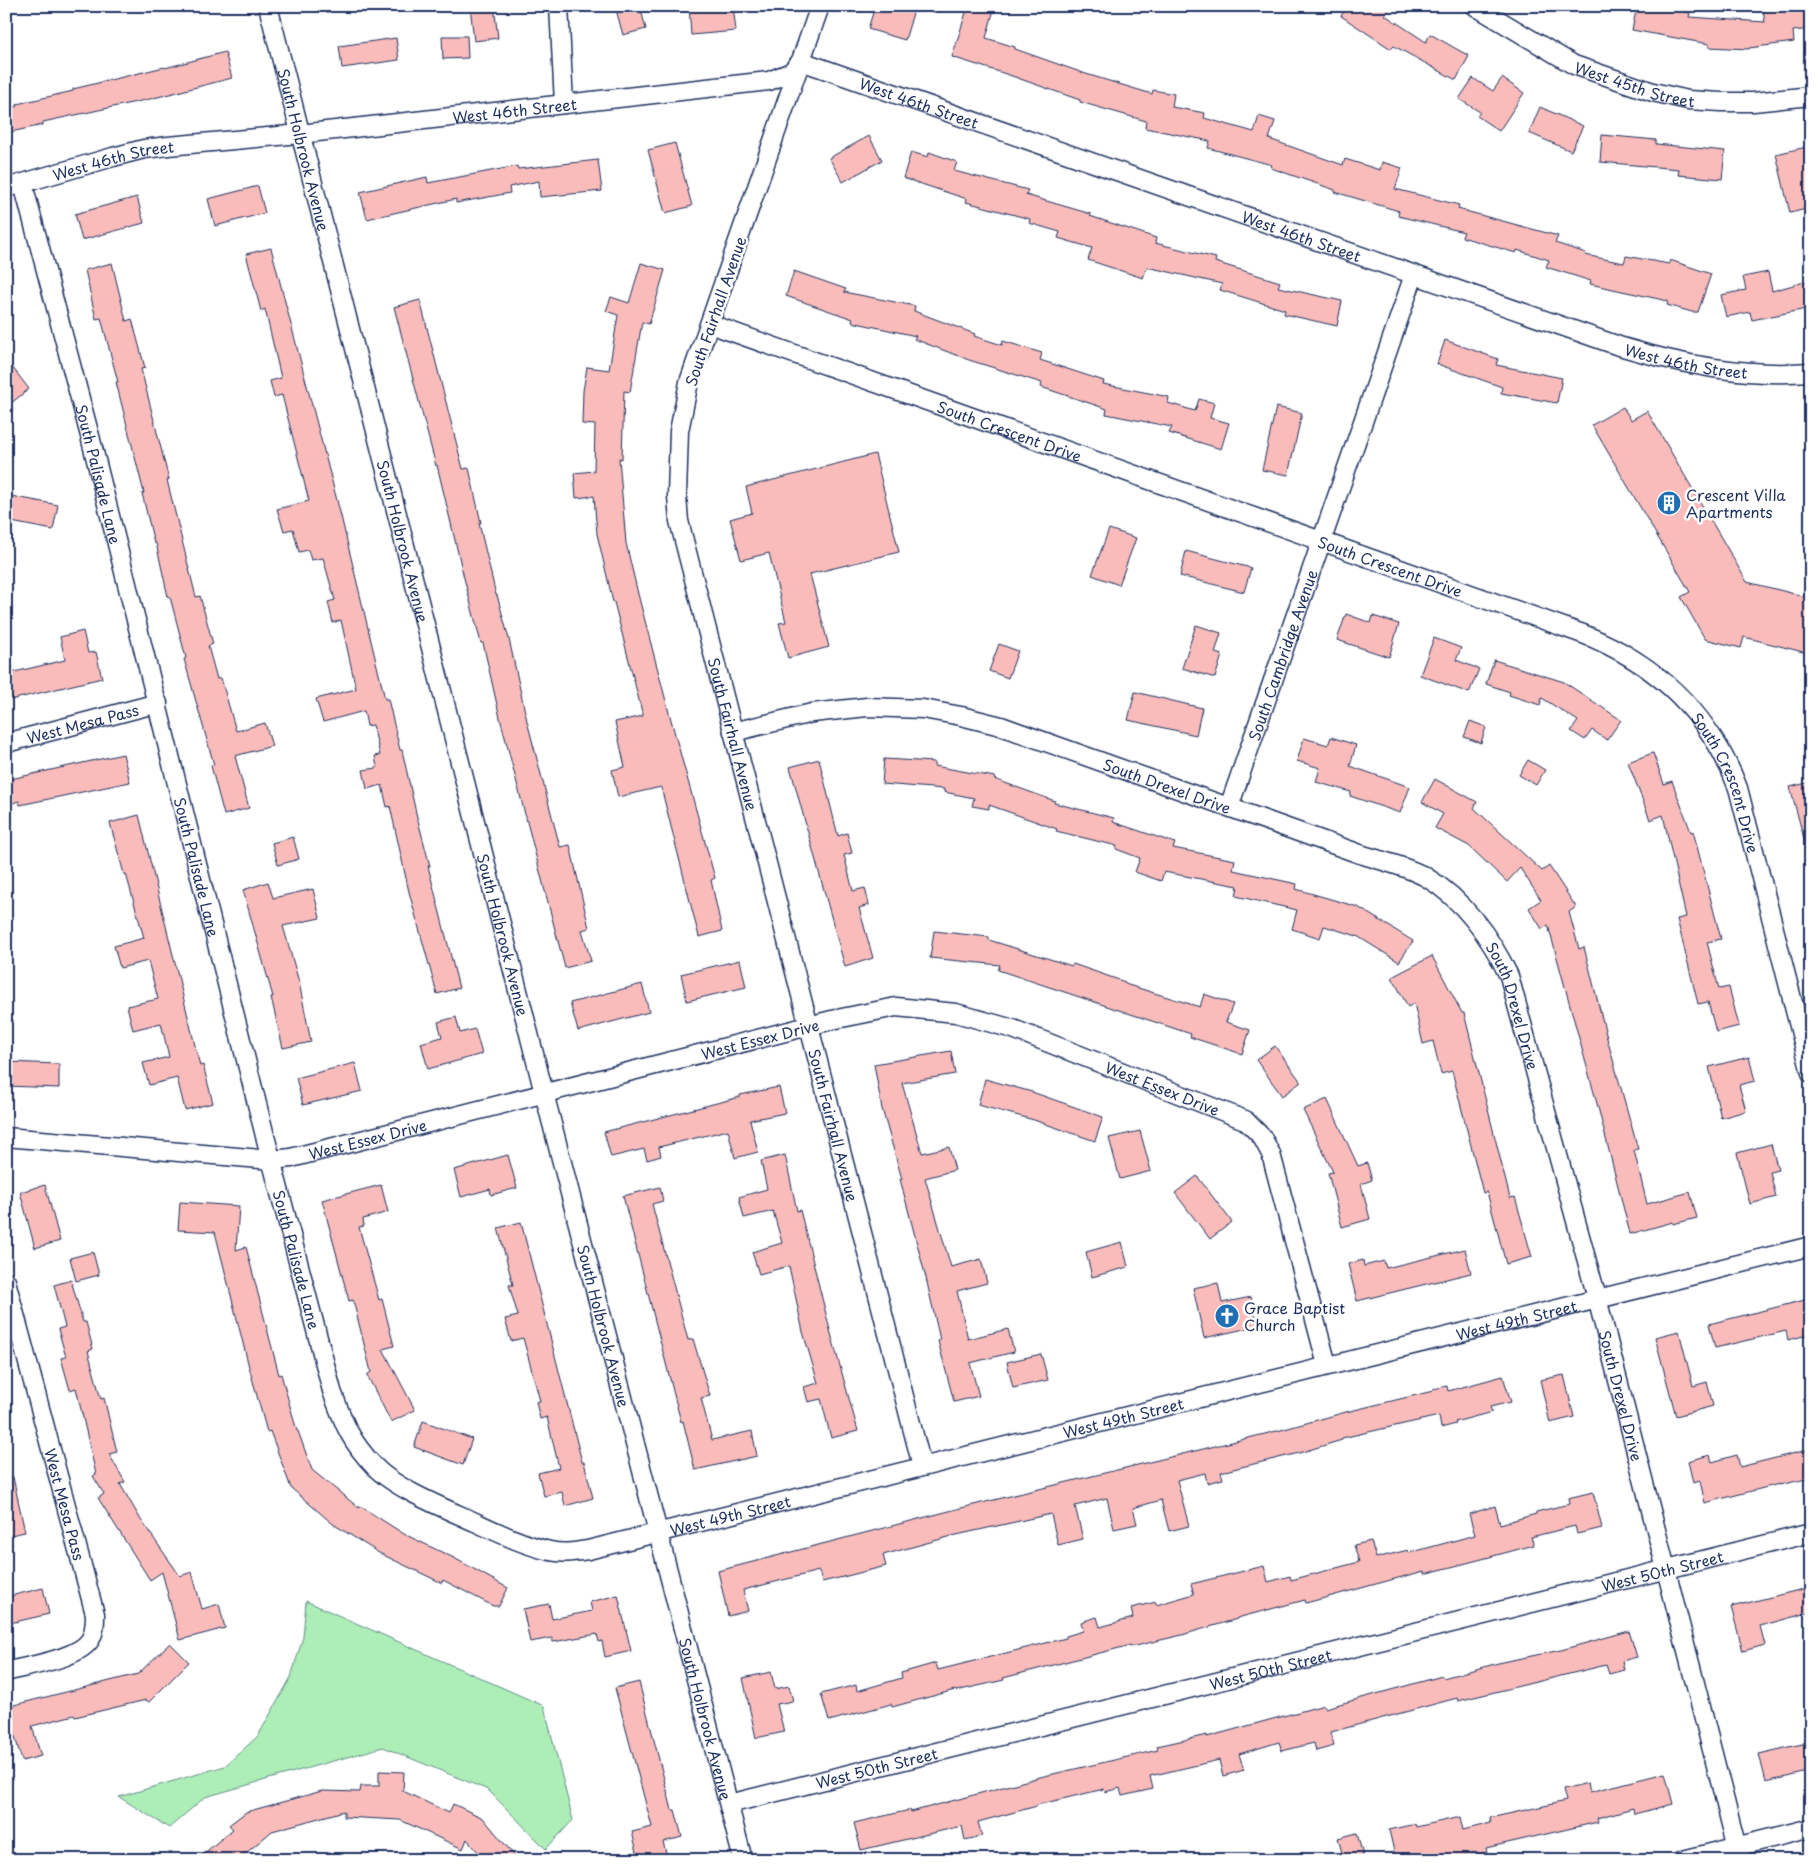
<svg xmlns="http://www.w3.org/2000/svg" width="1817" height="1866" font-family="'Playpen Sans',sans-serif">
<rect width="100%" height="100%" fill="#fff"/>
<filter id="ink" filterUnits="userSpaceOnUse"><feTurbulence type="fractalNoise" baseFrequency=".02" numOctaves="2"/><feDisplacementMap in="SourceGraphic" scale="10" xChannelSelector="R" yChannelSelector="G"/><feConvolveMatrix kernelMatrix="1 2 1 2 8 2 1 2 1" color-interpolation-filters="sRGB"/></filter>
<g filter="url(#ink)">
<path fill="#adeeb7" stroke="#648e8a" d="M306 1601 544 1706 573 1820 546 1849 488 1790 383 1747 205 1797 169 1828 119 1797 225 1766 258 1736 291 1677 303 1637Z"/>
<path fill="#f9bcba" stroke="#1b2f5e" d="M470 6H494L498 38 474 41Z
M615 6H640L646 29 623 35Z
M689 6H733L736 31 691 35Z
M875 6H901L914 10 905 40 868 29Z
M968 6H995L986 38 1015 47V49L1086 74 1152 94 1153 90 1174 94 1172 107 1205 113 1204 118 1254 132 1259 116 1275 121 1269 139 1343 165 1345 159 1380 170 1382 162 1402 168 1395 189 1459 205 1458 209 1558 236 1555 243 1586 253 1585 255 1624 263 1626 256 1669 264 1670 260 1711 274 1698 312H1692L1667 305 1668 301 1590 284 1591 281 1546 267 1549 260 1517 250 1516 253 1462 237 1464 232 1398 216 1399 211 1335 192V190L1271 168 1272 165 1208 148 1210 141 1145 128 1146 121 1080 102V100L1009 75 952 57Z
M1347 6H1391L1385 15 1426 42 1430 34 1469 56 1456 80 1394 46 1391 49 1341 16Z
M1637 6H1656L1690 13 1689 17 1765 22 1763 9 1783 6H1811V29L1793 31 1794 42 1749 48V49L1709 47V44L1632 30Z
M442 36H467L468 58 443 59Z
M396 38 399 60 342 68 339 46Z
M225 52 232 78 150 99 43 122V125L6 133V109L18 106 17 104 73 91V89L164 67 165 68Z
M1473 78 1493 91 1502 78 1524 93 1499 131 1477 116 1480 112 1459 99Z
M1540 107 1583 126 1571 151 1529 133Z
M1602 135 1656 140V144L1725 151 1722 179 1678 175 1679 169 1600 162Z
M869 136 882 160 843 182 829 158Z
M675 143 692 206 665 213 648 150Z
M1811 146V208L1790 213 1776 154Z
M911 152 928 157 929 152 957 162 954 171 1028 190 1026 195 1091 214 1090 216 1156 238 1155 243 1216 258 1215 262 1280 282 1278 287 1342 301 1337 326 1284 314 1285 310 1220 290 1222 284 1147 267 1143 278 1088 260 1092 248 1058 238 1060 232 1029 223 1030 219 966 202 967 199 903 178Z
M598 160 602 191 540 197 539 181 509 187 510 193 456 203V199L367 219 360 192 427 177 428 183 517 166 518 169Z
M258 186 265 213 215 226 208 199Z
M137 197 144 223 82 240 75 214Z
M271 248 340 512 385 699H388L400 750H402L416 813 430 866H428L459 988 437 994 409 892 390 806 387 807 382 785 367 789 363 770 377 768 375 756 380 755 373 725 367 726 364 711 323 722 316 699 356 689 341 620 333 623 328 602 335 600 323 558 311 560 308 550 299 552 293 529 284 531 277 509 309 501 282 395 274 397 270 381 281 378 265 309 261 311 246 254Z
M112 263 126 321 132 319 145 368 141 369 169 480H167L196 597 200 596 213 644 208 646 217 679 221 678 236 731 265 723 272 746 235 756 249 808 224 815 211 766 214 765 184 659 186 658 170 597H168L156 543H154L142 493H144L116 382H118L101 318 96 319 85 270Z
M641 263 665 270 649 324 642 322 630 392 624 391 622 459 619 458 626 543 638 594 668 709 715 878 711 880 722 931 699 937 661 787 618 797 612 770 625 767 615 722 643 716 614 602H613L597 534 594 496 576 498 574 473 594 471 595 425 582 424 583 391 587 367 609 370 618 315 606 311 611 297 629 303Z
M794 271 846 289 844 292 915 306 914 311 975 334 974 336 1002 345 1003 341 1042 353 1040 360 1104 381 1103 384 1169 397 1168 403 1195 411 1199 399 1214 403 1210 418 1229 423 1221 449 1169 433 1172 427 1106 414 1107 409 1041 387 1042 383 969 360 914 339 916 336 852 322 853 319 786 296Z
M1768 272 1772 291 1811 280V308L1752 320 1750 312 1726 317 1721 295 1746 290 1743 277Z
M420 300 463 469 469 468 481 523H479L496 595H497L509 639 527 721 560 847 570 845 589 928 582 930 591 961 565 968 500 718 483 643H481L465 582 437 465 436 466 394 307Z
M1445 340 1498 359 1496 365 1562 378 1557 403 1501 393 1502 387 1437 364Z
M6 359 29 389 6 407Z
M1276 407 1302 413 1288 475 1262 470Z
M1623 407 1631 420 1647 411 1747 582 1811 598V654L1744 637 1741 648 1705 639 1681 597 1690 592 1592 425Z
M875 454 899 552 810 574 829 647 788 658 779 623 786 622 769 553 741 560 730 519 752 513 746 487Z
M6 495 58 505 53 530 6 521Z
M1109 529 1136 538 1119 585 1092 575Z
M1186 551 1251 568 1244 592 1180 576Z
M1346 614 1371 623 1373 616 1399 624 1389 657 1337 640Z
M1196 625 1221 633 1215 653 1222 655 1215 678 1182 668Z
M83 631 88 653 96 652 102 678 6 701V674L65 660 60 637Z
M1434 638 1461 648 1456 660 1479 669 1469 693 1420 675Z
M999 644 1018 651 1008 678 989 671Z
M1494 660 1564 682 1621 720 1607 740 1592 730 1585 740 1571 731 1578 721 1542 698 1540 705 1509 695 1510 692 1486 684Z
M1135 692 1202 708 1196 735 1128 720Z
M1470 721 1486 727 1481 743 1464 737Z
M1331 737 1356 745 1350 766 1410 787 1400 813 1350 796 1351 792 1316 782 1320 768 1297 761 1304 738 1328 745Z
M1653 753 1664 784 1672 781 1691 832 1693 831 1721 939 1707 942 1719 989 1729 987 1739 1026 1716 1032 1708 1002 1698 1004 1677 919 1686 917 1663 815 1650 820 1628 762Z
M123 754 130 782 20 805 19 801 6 805V780Z
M819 759 838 836 847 833 852 853 844 855 853 891 865 888 869 905 859 908 873 958 845 967 790 767Z
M884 759 934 762V766L995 777 994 779 1055 801 1054 803 1114 818 1113 822 1175 843 1173 848 1235 860 1233 870 1297 884 1296 889 1358 907 1413 941 1399 962 1357 936 1324 926 1320 938 1292 929 1297 910 1236 896 1238 886 1164 872 1161 881 1135 872 1140 858 1116 849 1117 846 1056 831 1057 829 989 805V809L972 806 974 798 944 792V789L882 784Z
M1528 760 1545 770 1536 785 1519 775Z
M1435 779 1477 802 1474 808 1542 871 1549 866 1576 907 1569 912 1579 949 1584 947 1608 1042 1638 1149 1634 1150 1647 1204 1690 1192 1697 1218 1673 1224V1222L1630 1234 1599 1111 1548 925 1542 929 1529 908 1541 900 1520 868 1507 882 1469 846 1435 828 1443 814 1422 802Z
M1811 782V845L1806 846 1790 787Z
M139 815 200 1066 203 1065 213 1103 185 1110 177 1078 149 1085 143 1063 169 1057 161 1023 133 1030 127 1006 158 999 148 961 120 968 114 946 144 938 126 874H124L110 823Z
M293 837 299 859 278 865 272 843Z
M268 882 273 898 313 889 320 918 283 926 299 982 311 1042 283 1048 271 997H273L243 890Z
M934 931 989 937V940L1072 966 1073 964 1125 982V984L1200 1007 1204 994 1233 1004 1226 1022 1250 1030 1242 1054 1190 1037 1191 1034 998 970 1000 965 930 958Z
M1432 956 1462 1013H1464L1510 1198 1515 1197 1532 1257 1506 1264 1487 1192 1483 1193 1452 1071 1441 1074 1433 1041 1423 1044 1414 1003 1408 1007 1392 977Z
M740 960 746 987 687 1001 681 974Z
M642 984 649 1012 578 1031 570 1003Z
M456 1017 460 1033 475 1029 482 1054 428 1069 421 1043 442 1037 438 1022Z
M1275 1046 1301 1082 1282 1096 1256 1060Z
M951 1051 955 1074 902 1083 922 1153 949 1147 955 1170 925 1178 951 1267 981 1259 987 1283 957 1291 968 1339 1008 1329 1014 1352 970 1363 979 1396 954 1402 938 1341 940 1340 926 1278 900 1179H902L882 1109 874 1064Z
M1749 1057 1755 1081 1739 1085 1746 1111 1721 1118 1709 1067Z
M6 1062 59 1064V1088L6 1086Z
M355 1063 362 1091 303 1105 296 1078Z
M985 1079 1032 1092 1103 1117 1095 1141 1034 1120 978 1105Z
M779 1087 785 1113 750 1120 758 1152 735 1158 728 1130 659 1147 661 1156 647 1160 644 1149 611 1157 604 1132 740 1097V1095Z
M1327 1099 1358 1166 1367 1163 1372 1180 1361 1184 1370 1219 1342 1227 1328 1173 1333 1172 1303 1110Z
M1140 1131 1151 1171 1120 1179 1109 1138Z
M1771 1144 1778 1170 1770 1172 1776 1197 1750 1204 1737 1153Z
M508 1155 517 1188 491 1195 490 1189 461 1197 454 1170Z
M785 1155 797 1211 800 1210 830 1330 858 1431 831 1438 821 1399 808 1402 804 1387 818 1383 803 1332 789 1266 759 1274 752 1252 782 1243 773 1211 744 1218 739 1197 767 1189 761 1161Z
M1197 1176 1232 1222 1210 1239 1175 1193Z
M45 1185 60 1241 35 1248 20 1192Z
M381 1185 388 1212 363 1219 364 1226 359 1227 379 1300 382 1299 394 1346 383 1349 415 1410 391 1422 367 1375 371 1372 353 1300 349 1301 322 1200Z
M660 1187 663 1201 652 1204 688 1340 693 1339 710 1396 701 1398 712 1440 752 1431 757 1456 695 1470 683 1421 681 1422 623 1196Z
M180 1202 239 1206 236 1250 246 1247 279 1375 281 1374 297 1431H298L312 1470 359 1508 360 1506 404 1534 454 1558 508 1588 499 1606H493L443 1580 442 1583 379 1553 333 1524 291 1488 270 1431 267 1432 249 1367 215 1232 178 1230Z
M521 1222 582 1462H584L593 1498 565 1506 562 1492 544 1496 538 1473 559 1468 547 1417 540 1419 536 1402 540 1401 523 1338 511 1341 505 1319 518 1316 509 1285H513L498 1228Z
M1122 1242 1128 1267 1092 1277 1086 1252Z
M1465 1249 1471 1273 1357 1301 1348 1264 1363 1260 1364 1266 1384 1261 1386 1268Z
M93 1252 99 1275 76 1281 70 1258Z
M71 1280 83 1322H86L93 1349 88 1351 101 1399 104 1398 117 1452 109 1454 125 1482 120 1484 141 1520 180 1576 192 1572 202 1609 219 1604 225 1628 180 1640 162 1572 150 1580 98 1498 104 1494 93 1476 96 1474 76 1388 70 1390 61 1358 66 1357 58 1329 65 1327 54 1285Z
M1218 1283 1222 1303 1251 1297 1258 1326 1204 1338 1193 1288Z
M1805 1300 1807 1306 1811 1305V1334L1788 1340 1786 1331 1715 1348 1709 1324Z
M1679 1331 1693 1386 1707 1382 1713 1406 1676 1416 1655 1337Z
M1041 1354 1048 1380 1013 1388 1007 1362Z
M1564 1375 1574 1417 1550 1423 1540 1380Z
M1503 1376 1511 1402 1490 1407 1492 1412 1455 1422 1456 1424 1441 1428 1439 1416 1342 1438V1440L1299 1453 1221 1472 1223 1479 1207 1483 1205 1473 1177 1480 1189 1526 1169 1531 1161 1500 1133 1508 1137 1524 1114 1529 1107 1498 1075 1506 1083 1539 1058 1545 1051 1514 952 1536 883 1555 886 1566 847 1576 822 1582 819 1571 743 1590 748 1611 728 1616 718 1571 957 1509 1281 1430 1346 1412 1433 1391V1389L1447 1386 1448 1391Z
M423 1421 472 1439 463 1465 414 1447Z
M1811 1449V1478L1779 1485V1484L1705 1503 1700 1481 1693 1483 1688 1461 1710 1455 1712 1462 1737 1455 1740 1467Z
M13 1477 25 1532 6 1536V1478Z
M1593 1492 1602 1528 1577 1534 1575 1526 1531 1537 1534 1545 1482 1559 1424 1574V1571L1306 1603 1305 1600 1237 1618V1619L1182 1635 1131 1647V1645L1003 1678 1004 1680 956 1691 955 1690 892 1707 891 1704 829 1721 821 1694 856 1685 857 1691 902 1678 901 1673 936 1663 938 1670 1066 1638V1636L1083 1631 1081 1622 1097 1617 1100 1627 1133 1618 1131 1608 1156 1602V1605L1194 1594 1191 1584 1264 1566 1268 1582 1290 1576 1291 1580 1359 1562 1354 1545 1371 1541 1376 1558 1408 1550 1409 1553 1475 1535 1469 1514 1495 1506 1500 1524 1536 1514V1512L1569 1504 1568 1498Z
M1811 1587V1612L1760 1626 1765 1645 1743 1651 1731 1607Z
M43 1588 49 1614 6 1624V1597Z
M618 1595 631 1651 605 1657 602 1641 599 1642 597 1634 553 1642 552 1638 530 1642 523 1609 549 1604 552 1619 592 1611 590 1602Z
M1629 1631 1637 1657 1622 1661 1624 1670 1609 1674 1606 1665 1458 1701 1457 1698 1331 1732 1334 1746 1316 1751 1314 1743 1282 1751 1279 1742 1239 1754 1244 1770 1223 1776 1219 1760 1150 1776 1153 1789 1122 1796 1120 1788 1105 1792 1104 1789 1037 1805V1806L978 1822 982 1836 965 1840 962 1826 861 1850 854 1823 910 1810 911 1812 1040 1777 1158 1750 1157 1746 1207 1735V1737L1324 1705 1325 1708 1442 1676 1443 1678 1502 1662 1561 1650Z
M170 1643 189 1662 149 1702 146 1700 75 1717 74 1715 32 1726 41 1756 22 1761 13 1730 6 1732V1707L138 1674Z
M771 1672 775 1689 789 1686 793 1701 777 1704 784 1732 756 1738 743 1678Z
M639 1682 672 1810H675L682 1837 663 1842 668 1860H639L632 1832 652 1827 615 1688Z
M1811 1742V1771L1766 1782 1759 1754Z
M379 1771 404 1772 403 1791 449 1813 453 1804 483 1818 518 1860H485L467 1839 463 1849 400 1820 344 1817V1811L272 1831 238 1860H196L233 1829 229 1825 246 1812 322 1791 360 1792 361 1786H379Z
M1665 1773 1673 1804 1634 1814 1633 1808 1597 1818 1598 1822 1486 1848 1487 1852 1454 1860H1396L1389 1830 1415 1824 1416 1827 1460 1817 1463 1830 1491 1823 1490 1818 1566 1801 1563 1789 1588 1783 1590 1792Z
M1357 1833 1364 1860H1344L1338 1838Z"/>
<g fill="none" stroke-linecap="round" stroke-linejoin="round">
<defs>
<g id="street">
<path id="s1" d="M268 6 544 1093 743 1860"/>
<path d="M559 6 564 104"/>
<path id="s2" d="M820 6 689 382 679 431 677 496 679 521 922 1466"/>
<path id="s3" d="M1475 6 1574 65 1653 92 1688 100 1721 102H1753L1811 96"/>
<path id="s4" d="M23 184 90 436 265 1136 332 1391C344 1424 350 1441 375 1467 396 1489 446 1509 475 1522 499 1533 524 1545 550 1551 563 1554 575 1552 588 1550L1811 1246"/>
<path id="s5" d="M6 188 113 157 144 149 168 146 300 134 769 81 791 72 801 61 1619 346C1682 365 1745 377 1811 372"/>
<path id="s6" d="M710 324 1583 634C1656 663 1710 714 1738 788L1811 1073"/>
<path id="s7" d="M733 732 812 713 867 707 923 709 961 716 1001 726 1360 854C1382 861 1406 866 1426 877 1463 899 1491 938 1509 976L1597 1298 1740 1860"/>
<path id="s8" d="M6 743 158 703"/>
<path id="s9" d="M1229 807 1414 275"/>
<path id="s10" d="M6 1137 272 1160 291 1158 832 1020 896 1007 956 1013 1013 1029 1245 1120 1262 1137 1271 1154 1327 1365"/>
<path id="s11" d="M6 1281 95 1614C95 1623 95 1632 90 1640 78 1659 27 1666 6 1672"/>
<path id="s12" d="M729 1804 1811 1533"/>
<path d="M1683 1860 1811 1828"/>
</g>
</defs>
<use href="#street" stroke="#1b2f5e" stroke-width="21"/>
<use href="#street" stroke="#fff" stroke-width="18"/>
</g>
</g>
<defs>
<symbol id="building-disc" viewBox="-11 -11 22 22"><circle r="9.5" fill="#1f6fb2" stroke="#fff"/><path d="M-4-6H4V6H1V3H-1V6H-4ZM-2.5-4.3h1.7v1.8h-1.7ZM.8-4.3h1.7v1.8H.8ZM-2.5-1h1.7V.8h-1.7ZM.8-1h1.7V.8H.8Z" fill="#fff"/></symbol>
<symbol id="church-disc" viewBox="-11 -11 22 22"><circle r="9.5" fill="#1f6fb2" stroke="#fff"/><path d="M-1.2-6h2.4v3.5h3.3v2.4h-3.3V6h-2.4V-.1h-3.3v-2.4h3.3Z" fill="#fff"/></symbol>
</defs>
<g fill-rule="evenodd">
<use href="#building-disc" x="1655" y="489" width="28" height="28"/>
<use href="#church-disc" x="1213" y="1302" width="28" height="28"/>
</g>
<g text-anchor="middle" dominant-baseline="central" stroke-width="5" stroke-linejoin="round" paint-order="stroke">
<g font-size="15" fill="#1b2f5e" stroke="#fff">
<text stroke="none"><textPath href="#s3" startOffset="179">West 45th Street</textPath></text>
<text stroke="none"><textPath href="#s5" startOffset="936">West 46th Street</textPath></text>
<text stroke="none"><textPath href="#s5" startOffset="516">West 46th Street</textPath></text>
<text stroke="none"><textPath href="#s1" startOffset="148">South Holbrook Avenue</textPath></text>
<text stroke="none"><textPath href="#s5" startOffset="111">West 46th Street</textPath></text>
<text stroke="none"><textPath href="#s5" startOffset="1341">West 46th Street</textPath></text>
<text transform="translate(715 311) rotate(-71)">South Fairhall Avenue</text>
<text stroke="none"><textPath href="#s5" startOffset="1746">West 46th Street</textPath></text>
<text stroke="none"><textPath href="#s6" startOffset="318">South Crescent Drive</textPath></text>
<text stroke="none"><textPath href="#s4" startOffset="300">South Palisade Lane</textPath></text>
<text stroke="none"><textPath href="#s1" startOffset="552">South Holbrook Avenue</textPath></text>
<text stroke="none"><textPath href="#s6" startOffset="722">South Crescent Drive</textPath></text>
<text stroke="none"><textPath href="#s9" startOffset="161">South Cambridge Avenue</textPath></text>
<text stroke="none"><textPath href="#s8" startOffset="79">West Mesa Pass</textPath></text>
<text stroke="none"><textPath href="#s2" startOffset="758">South Fairhall Avenue</textPath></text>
<text stroke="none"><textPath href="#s7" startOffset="449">South Drexel Drive</textPath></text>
<text stroke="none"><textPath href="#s6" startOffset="1142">South Crescent Drive</textPath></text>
<text stroke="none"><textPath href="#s4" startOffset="705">South Palisade Lane</textPath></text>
<text stroke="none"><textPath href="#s1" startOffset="958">South Holbrook Avenue</textPath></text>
<text stroke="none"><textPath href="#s7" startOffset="884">South Drexel Drive</textPath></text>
<text stroke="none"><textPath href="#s10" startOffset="770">West Essex Drive</textPath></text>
<text stroke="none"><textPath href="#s10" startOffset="1190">West Essex Drive</textPath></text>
<text stroke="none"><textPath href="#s2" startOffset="1162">South Fairhall Avenue</textPath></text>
<text stroke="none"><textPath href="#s10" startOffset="365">West Essex Drive</textPath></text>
<text stroke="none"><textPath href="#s4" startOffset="1110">South Palisade Lane</textPath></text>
<text stroke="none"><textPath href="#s4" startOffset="2524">West 49th Street</textPath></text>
<text stroke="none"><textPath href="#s1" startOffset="1362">South Holbrook Avenue</textPath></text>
<text stroke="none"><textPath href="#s7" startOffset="1289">South Drexel Drive</textPath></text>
<text stroke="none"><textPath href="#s4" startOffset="2119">West 49th Street</textPath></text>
<text stroke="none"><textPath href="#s11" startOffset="231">West Mesa Pass</textPath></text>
<text stroke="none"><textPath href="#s4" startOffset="1714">West 49th Street</textPath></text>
<text stroke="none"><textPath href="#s12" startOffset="962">West 50th Street</textPath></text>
<text stroke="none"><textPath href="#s12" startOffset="558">West 50th Street</textPath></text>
<text stroke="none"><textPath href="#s1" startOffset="1768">South Holbrook Avenue</textPath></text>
<text stroke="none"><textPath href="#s12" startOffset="152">West 50th Street</textPath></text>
</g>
<g font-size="15" fill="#1b2f5e" stroke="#fff" text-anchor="start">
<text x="1686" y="494">Crescent Villa<tspan x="1686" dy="17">Apartments</tspan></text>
<text x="1244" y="1307">Grace Baptist<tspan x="1244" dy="17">Church</tspan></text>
</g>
</g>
<rect width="1817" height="1866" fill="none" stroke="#fff" stroke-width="25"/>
<rect x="12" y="12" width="1792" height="1841" fill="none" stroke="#1b2f5e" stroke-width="2" filter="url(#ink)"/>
</svg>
